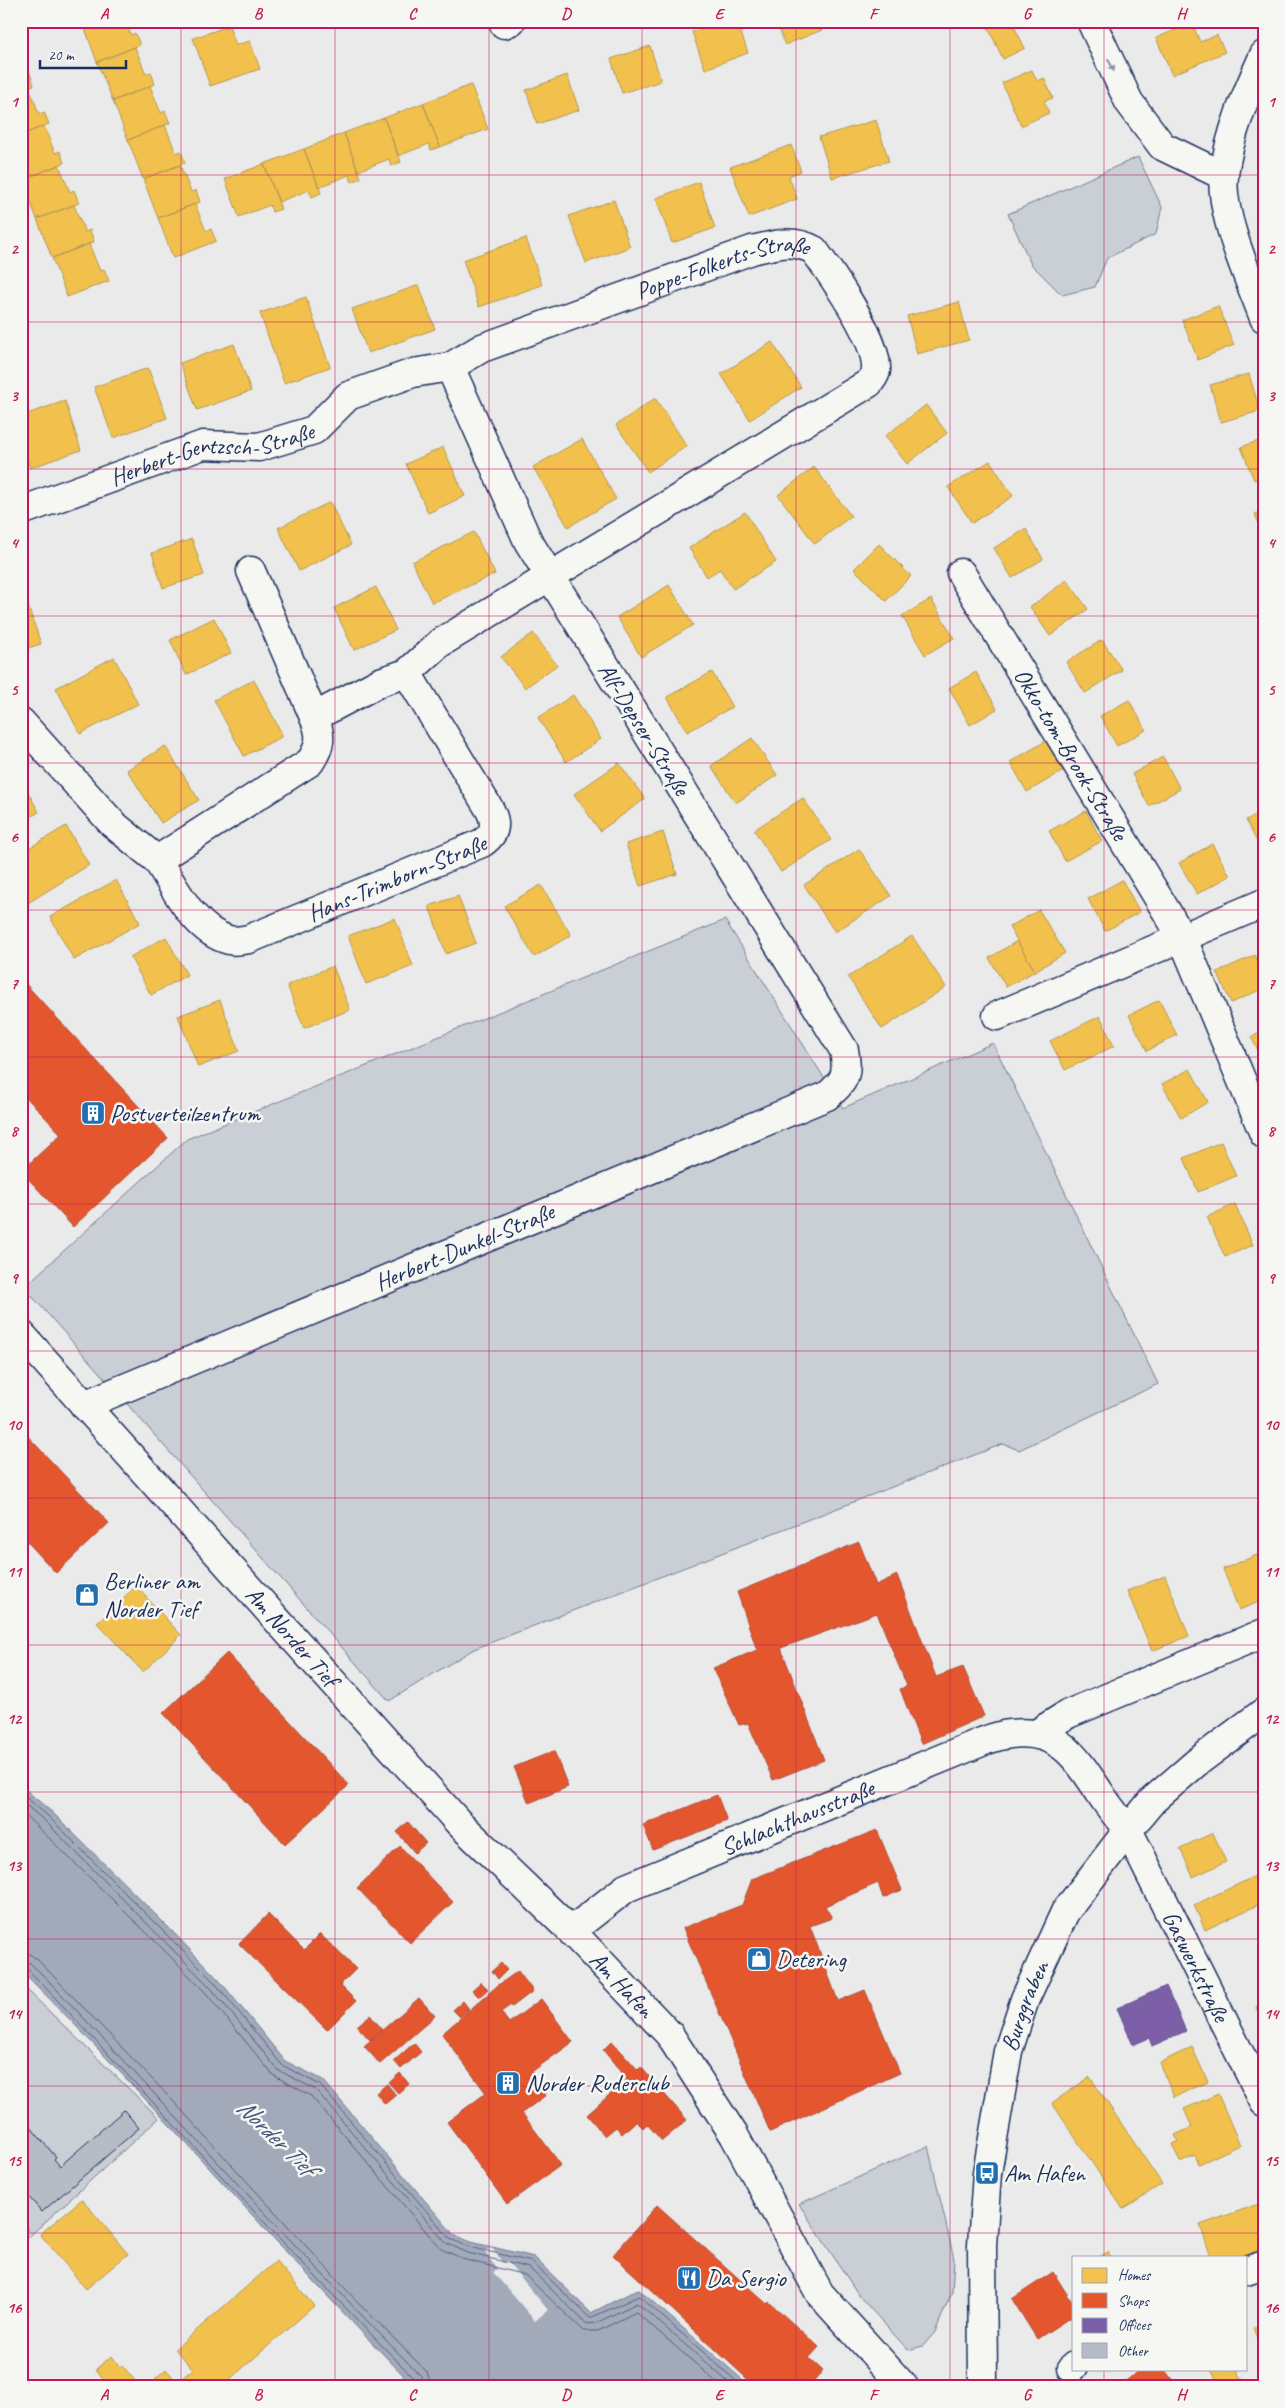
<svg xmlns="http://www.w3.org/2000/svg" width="1285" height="2408" font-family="Caveat,sans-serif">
<rect width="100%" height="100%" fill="#e9eae9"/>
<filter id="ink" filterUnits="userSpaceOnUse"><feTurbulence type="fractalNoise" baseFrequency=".02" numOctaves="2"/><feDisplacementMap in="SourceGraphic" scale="10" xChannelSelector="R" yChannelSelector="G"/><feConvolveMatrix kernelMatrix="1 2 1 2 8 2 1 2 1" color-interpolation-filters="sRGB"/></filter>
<g filter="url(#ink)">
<path fill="#caced5" stroke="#727e9a" d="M1138 157 1162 207 1156 234 1107 258 1095 287 1062 295 1031 264 1008 214Z
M725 920 843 1108 993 1043 1158 1384 1019 1450 1003 1444 474 1649 389 1701 24 1287 187 1139Z
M21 1984 159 2118 21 2244Z
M928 2146 954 2259 952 2292 935 2332 923 2346 908 2350 860 2297 799 2204Z"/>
<path fill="#a2aaba" stroke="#6c7995" d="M21 1786 53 1813 167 1926 219 1980 285 2061 323 2080 454 2235 471 2242 534 2257 591 2313 638 2289 751 2387H415C280 2251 157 2105 21 1970Z"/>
<path fill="#e9eae9" d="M492 2248 503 2263 507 2261 548 2310 535 2321 493 2272 497 2269 484 2251Z"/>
<path fill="#f2c14e" stroke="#b29553" d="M86 21H125L131 35 135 33 140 45 97 62 83 23Z
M721 21H737L748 53 705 69 692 32Z
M776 21H819L822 30 785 45Z
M985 21H1024L1014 26 1025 48 1003 59Z
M1192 23 1200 42 1217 35 1225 52 1172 75 1156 38Z
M229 26 236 45 250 41 260 69 210 86 193 38Z
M650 46 661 81 622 93 611 59Z
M135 47 146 74 151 72 155 84 113 101 97 62Z
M21 66 24 75 30 73 34 85 21 90Z
M1032 70 1037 81 1044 78 1053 98 1044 101 1049 113 1021 126 1002 83Z
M567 75 579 110 537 124 526 90Z
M471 85 488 129 440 147 423 103Z
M150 86 161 113 165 111 170 123 128 140 113 101Z
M29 87 39 114 44 112 49 124 21 135V90Z
M423 103 440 147 431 150 429 144 398 156 384 118Z
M384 118 401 162 391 166 389 159 358 171 344 133Z
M876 120 889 161 832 178 819 137Z
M165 125 176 153 181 151 185 163 143 179 128 140Z
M44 126 55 153 60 151 64 163 22 180 21 135Z
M344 133 361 178 352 182 349 175 319 187 304 149Z
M791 145 801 171 789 176 797 199 749 217 730 167Z
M304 149 321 193 312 197 309 190 279 202 264 164Z
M264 164 281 209 272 212 270 205 239 217 225 179Z
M59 165 70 192 74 190 79 203 37 219 22 180Z
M180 165 191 192 196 190 200 202 158 218 143 179Z
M699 182 715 228 672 243 656 198Z
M614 200 630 247 586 263 569 216Z
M195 204 206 231 211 229 216 241 173 258 158 218Z
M74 205 85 232 90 230 94 242 52 258 37 219Z
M526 238 542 285 479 307 463 260Z
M89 244 100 271 104 269 109 281 67 297 52 258Z
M419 285 435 329 368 353 352 309Z
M306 297 330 367 284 383 260 313Z
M959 302 969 340 917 354 907 316Z
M1218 306 1234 345 1198 360 1182 320Z
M772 342 801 387 750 420 721 374Z
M234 344 251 391 197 410 180 363Z
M148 368 167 418 113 438 94 387Z
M1249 374 1260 411 1221 422 1210 385Z
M655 398 687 446 648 472 616 425Z
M65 401 81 450 30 468 21 441V416Z
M926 405 947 433 907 464 885 436Z
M582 439 616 499 568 527 533 467Z
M1264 439V476L1254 480 1241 447Z
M443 447 465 496 428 513 406 464Z
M990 461 1013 496 972 523 948 487Z
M814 467 851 516 815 544 778 495Z
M330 502 351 545 299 571 278 528Z
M1264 511V537L1255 514Z
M745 512 776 562 733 589 720 569 707 577 689 548Z
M1026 529 1043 559 1012 578 994 548Z
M474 532 495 574 432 603 412 562Z
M192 539 204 575 163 588 152 553Z
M879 544 911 576 886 601 854 569Z
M1067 580 1088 609 1050 636 1030 607Z
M669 585 693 625 641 657 617 617Z
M376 587 396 630 354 650 334 608Z
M931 599 954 638 925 655 902 616Z
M28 606 41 644 21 650V608Z
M214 618 231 653 186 675 170 640Z
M533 633 557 665 525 688 501 657Z
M1102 640 1122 670 1085 693 1066 662Z
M114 657 138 704 80 734 56 688Z
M712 672 732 707 687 732 667 697Z
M976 672 997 709 970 725 949 688Z
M254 680 283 736 244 756 214 700Z
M573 695 601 739 566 762 538 718Z
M1129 700 1146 730 1117 746 1100 716Z
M752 738 777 775 736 803 711 766Z
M1046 741 1063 771 1027 792 1010 762Z
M165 746 199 800 161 823 127 770Z
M1163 757 1180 789 1149 806 1132 774Z
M619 763 645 799 600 831 574 794Z
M21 780 39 812 21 822Z
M803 798 831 840 781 872 754 830Z
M1086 811 1102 841 1065 861 1049 831Z
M1264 811V856L1246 820Z
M66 826 89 865 28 903 21 892V853Z
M663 832 677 874 640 886 626 844Z
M1212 844 1230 876 1197 894 1179 863Z
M859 849 891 896 835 932 804 885Z
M116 880 140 923 74 960 50 917Z
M1122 880 1140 912 1105 931 1088 899Z
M541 885 571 935 534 957 504 906Z
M458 896 476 943 446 954 429 906Z
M1039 910 1065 953 1035 971 1009 927Z
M395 918 413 966 366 984 348 936Z
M912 936 946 987 882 1029 848 977Z
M166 937 187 975 151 995 130 957Z
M1017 941 1035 971 1006 987 989 958Z
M1255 955 1264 975V988L1231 1003 1217 972Z
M333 966 350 1010 304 1028 287 985Z
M220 1000 239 1051 198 1067 178 1016Z
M1159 1000 1177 1035 1147 1051 1129 1015Z
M1100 1016 1114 1046 1065 1070 1050 1041Z
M1264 1031V1062L1251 1037Z
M1190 1069 1208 1102 1181 1118 1162 1084Z
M1221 1142 1236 1176 1198 1192 1184 1158Z
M1235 1204 1253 1245 1225 1257 1207 1217Z
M1264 1552V1600L1239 1610 1223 1569Z
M1165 1576 1189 1636 1152 1651 1127 1591Z
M136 1586 181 1635 143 1672 97 1623Z
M1213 1833 1226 1862 1193 1877 1180 1848Z
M1264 1872V1902L1205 1930 1194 1905Z
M1264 2004V2029L1256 2007Z
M1192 2047 1208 2082 1174 2097 1159 2063Z
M1090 2077 1162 2184 1123 2209 1052 2103Z
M1218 2094 1240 2145 1199 2164 1195 2155 1180 2162 1172 2144 1178 2141 1175 2135 1192 2127 1184 2109Z
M82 2199 128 2254 86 2289 40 2234Z
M1264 2202V2251L1246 2257H1211L1200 2225Z
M21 2219 29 2229 21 2235Z
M1108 2252 1111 2257H1099Z
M276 2261 314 2306 221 2387H161L155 2379 166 2369 177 2382 193 2369 175 2349Z
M1264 2324V2356L1253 2328Z
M112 2356 120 2367 122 2365 140 2387H96L104 2380 96 2369Z
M1211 2369H1237L1246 2387H1219Z"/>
<path fill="#e4572e" stroke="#a84b3c" d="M21 979 168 1138 73 1227 21 1171 61 1134 21 1092Z
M21 1429 109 1523 56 1573 21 1535Z
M859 1542 876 1585 897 1575 936 1677 963 1667 984 1716 921 1744 900 1689 907 1686 877 1613 781 1648 824 1760 773 1780 748 1723 739 1725 713 1668 757 1650 737 1592Z
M227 1653 349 1785 285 1844 163 1713Z
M554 1751 568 1787 529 1803 514 1767Z
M717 1795 727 1821 653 1850 643 1825Z
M408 1822 426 1843 415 1853 397 1832Z
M877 1830 902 1890 883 1898 878 1883 825 1906 832 1918 810 1926 838 2001 865 1990 900 2073 770 2132 683 1928 742 1905 752 1879Z
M400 1846 453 1902 410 1943 357 1888Z
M268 1914 304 1950 320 1934 356 1969 340 1985 356 2001 327 2030 239 1944Z
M501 1963 507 1970 498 1979 492 1971Z
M518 1971 533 1991 512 2007 511 2005 501 2012 509 2023 541 1999 573 2042 530 2073 546 2095 522 2113 561 2165 507 2204 447 2122 486 2093 442 2034 497 1986Z
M481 1982 488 1989 479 1997 472 1990Z
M419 1998 435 2016 380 2064 364 2046Z
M463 2001 469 2009 460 2017 453 2010Z
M370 2015 382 2029 370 2040 357 2026Z
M612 2041 638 2070 641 2067 687 2120 662 2141 647 2124 643 2128 636 2121 622 2134 616 2127 605 2136 587 2115 627 2079 603 2050Z
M414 2043 421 2052 401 2069 394 2061Z
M400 2073 409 2084 398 2093 389 2083Z
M387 2084 396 2095 385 2104 376 2093Z
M657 2205 767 2304 769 2302 819 2347 809 2358 823 2371 809 2387H756L613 2255Z
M1053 2272 1074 2305V2315L1037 2339 1012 2299Z
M1140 2369H1164L1178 2387H1119Z"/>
<path fill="#7b5ea7" stroke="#5e5091" d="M1166 1986 1186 2031 1152 2046 1149 2038 1133 2045 1117 2008Z"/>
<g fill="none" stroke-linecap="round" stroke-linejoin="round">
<path stroke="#516083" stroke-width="1" d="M21 1793 49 1817 215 1983 282 2065 320 2085 450 2239 470 2247 532 2262 590 2318 639 2296 743 2387
M21 1801 45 1821 210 1987 278 2070 316 2090 446 2243 468 2253 529 2268 587 2324 596 2323 637 2303 734 2387
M21 1811 153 1939 205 1992 273 2075 311 2096 441 2249 466 2260 525 2275 584 2331H598L636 2312 722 2387
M21 1953 29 1954 37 1959 173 2101 354 2298 427 2372 432 2387
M21 1961 30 1963 46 1978C172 2111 293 2247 422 2377L425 2387
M21 1967 26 1968 41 1983C167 2115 288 2252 417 2381L419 2387"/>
</g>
<path fill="#b6bbc6" stroke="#1b2f5e" d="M124 2110 139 2128 42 2212 21 2188V2116L56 2157 54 2159 60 2166Z"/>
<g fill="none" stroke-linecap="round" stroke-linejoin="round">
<defs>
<g id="minor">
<path d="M503 21 504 24 511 21"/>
<path d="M1091 21 1129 102 1162 146 1224 176"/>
<path d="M1264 55C1247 92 1229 134 1224 175 1219 213 1250 281 1264 318"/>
<path id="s1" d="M21 511 203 445 259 447 314 430 348 396 413 373 450 367 482 348 752 250C775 245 792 238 814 250 832 275 878 340 876 370 876 375 872 379 869 383L440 643 407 673 380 682 314 717C322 735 321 746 310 762L157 860C175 887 194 931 229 940 235 942 243 940 249 939L482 843C495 834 497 824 490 810L407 673"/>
<path d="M251 571 314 717"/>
<path id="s2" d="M961 573 1182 937 1264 1134"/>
<path d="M21 722 113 824 157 860"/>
<path d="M997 1016 1264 903"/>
<path id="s3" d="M21 1334 459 1823 571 1931 669 2034 734 2135 820 2294 904 2387"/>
<path id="s4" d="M84 1405 827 1096C846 1080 848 1075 844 1050L528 541 450 367"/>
<path d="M1036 1734 1068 1714 1264 1633"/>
<path id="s5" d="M571 1931 626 1888 984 1741C992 1738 1001 1735 1010 1734 1059 1728 1076 1757 1100 1793 1108 1806 1118 1818 1128 1830L1264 2102"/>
<path d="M1246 2271 1264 2265"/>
<path d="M1072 2368 1074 2366"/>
</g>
<g id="major">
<path id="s6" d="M983 2387 982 2245 987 2173 1008 2051 1025 1999 1065 1912 1128 1830 1152 1801 1196 1763 1264 1712"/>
</g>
</defs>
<use href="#minor" stroke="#1b2f5e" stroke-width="31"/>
<use href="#major" stroke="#1b2f5e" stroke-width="31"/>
<use href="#minor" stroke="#f6f6f2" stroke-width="28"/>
<use href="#major" stroke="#f6f6f2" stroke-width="28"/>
</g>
<defs><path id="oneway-solid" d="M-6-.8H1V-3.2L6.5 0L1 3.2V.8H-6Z" transform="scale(1.25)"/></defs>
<use fill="#8892a8" href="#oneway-solid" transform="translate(1111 65) rotate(65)"/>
</g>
<path fill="none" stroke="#c2185b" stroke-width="1" stroke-opacity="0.55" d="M181 21V2387M335 21V2387M489 21V2387M642 21V2387M796 21V2387M950 21V2387M1104 21V2257M21 175H1264M21 322H1264M21 469H1264M21 616H1264M21 763H1264M21 910H1264M21 1057H1264M21 1204H1264M21 1351H1264M21 1498H1264M21 1645H1264M21 1792H1264M21 1939H1264M21 2086H1264M21 2233H1264M1104 2369V2387"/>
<defs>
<symbol id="building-square" viewBox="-11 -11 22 22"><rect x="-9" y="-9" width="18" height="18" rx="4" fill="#1f6fb2" stroke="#f6f6f2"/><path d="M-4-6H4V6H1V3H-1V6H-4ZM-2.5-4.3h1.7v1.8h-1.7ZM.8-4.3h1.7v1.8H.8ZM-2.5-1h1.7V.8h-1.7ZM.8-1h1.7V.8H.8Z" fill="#fff"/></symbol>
<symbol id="shop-square" viewBox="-11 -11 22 22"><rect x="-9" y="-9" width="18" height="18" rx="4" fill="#1f6fb2" stroke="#f6f6f2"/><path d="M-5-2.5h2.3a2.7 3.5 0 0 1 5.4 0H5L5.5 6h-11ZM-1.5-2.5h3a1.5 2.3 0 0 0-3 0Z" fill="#fff"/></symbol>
<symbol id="bus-square" viewBox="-11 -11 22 22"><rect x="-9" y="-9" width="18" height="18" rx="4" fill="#1f6fb2" stroke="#f6f6f2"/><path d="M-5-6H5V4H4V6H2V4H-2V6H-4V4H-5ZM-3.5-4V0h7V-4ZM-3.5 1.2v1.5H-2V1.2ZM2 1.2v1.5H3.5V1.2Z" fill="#fff"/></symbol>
<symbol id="restaurant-square" viewBox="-11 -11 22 22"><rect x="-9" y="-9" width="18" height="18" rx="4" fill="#1f6fb2" stroke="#f6f6f2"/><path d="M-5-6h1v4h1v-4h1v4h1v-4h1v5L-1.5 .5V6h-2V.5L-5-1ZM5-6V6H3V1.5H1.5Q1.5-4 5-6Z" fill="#fff"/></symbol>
</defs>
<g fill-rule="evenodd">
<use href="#building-square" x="79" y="1099" width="28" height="28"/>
<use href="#shop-square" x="73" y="1581" width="28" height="28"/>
<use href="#shop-square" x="745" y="1945" width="28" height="28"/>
<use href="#building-square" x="494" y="2069" width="28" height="28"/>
<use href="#bus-square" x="973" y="2159" width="28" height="28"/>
<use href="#restaurant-square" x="675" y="2264" width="28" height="28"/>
</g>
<g text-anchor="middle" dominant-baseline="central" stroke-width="5" stroke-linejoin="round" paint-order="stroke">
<g font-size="24" fill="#1b2f5e" stroke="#f6f6f2">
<text stroke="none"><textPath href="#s1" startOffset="754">Poppe-Folkerts-Straße</textPath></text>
<text stroke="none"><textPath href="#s1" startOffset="201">Herbert-Gentzsch-Straße</textPath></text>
<text transform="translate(644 729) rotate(58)">Alf-Depser-Straße</text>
<text stroke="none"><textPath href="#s2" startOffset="212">Okko-tom-Brook-Straße</textPath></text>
<text stroke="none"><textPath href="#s1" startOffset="2171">Hans-Trimborn-Straße</textPath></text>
<text stroke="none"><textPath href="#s4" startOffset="412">Herbert-Dunkel-Straße</textPath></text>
<text stroke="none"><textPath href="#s3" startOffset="406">Am Norder Tief</textPath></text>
<text stroke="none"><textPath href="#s5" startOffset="255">Schlachthausstraße</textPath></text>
<text stroke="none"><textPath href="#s5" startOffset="798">Gaswerkstraße</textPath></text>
<text stroke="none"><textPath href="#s3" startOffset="886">Am Hafen</textPath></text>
<text stroke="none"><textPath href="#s6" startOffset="386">Burggraben</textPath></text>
</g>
<g font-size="24" fill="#1b2f5e" stroke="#f6f6f2" text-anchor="start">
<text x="110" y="1113">Postverteilzentrum</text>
<text x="104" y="1581">Berliner am<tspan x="104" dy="28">Norder Tief</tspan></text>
<text x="776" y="1959">Detering</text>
<text x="526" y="2083">Norder Ruderclub</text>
<text x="1004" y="2173">Am Hafen</text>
<text x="706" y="2278">Da Sergio</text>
</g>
<g font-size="25" font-style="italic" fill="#44547a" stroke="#f6f6f2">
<text transform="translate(276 2137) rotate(44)">Norder Tief</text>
</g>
</g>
<rect width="1285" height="2408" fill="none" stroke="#f6f6f2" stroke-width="55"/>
<rect x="1072" y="2256" width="175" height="115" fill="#f6f6f2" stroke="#9ea6b7"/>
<rect x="1082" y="2268" width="25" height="15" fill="#f2c14e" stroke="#9ea6b7"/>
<text x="1118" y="2280" font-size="15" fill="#1b2f5e">Homes</text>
<rect x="1082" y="2293" width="25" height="15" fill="#e4572e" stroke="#9ea6b7"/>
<text x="1118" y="2306" font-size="15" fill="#1b2f5e">Shops</text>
<rect x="1082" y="2318" width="25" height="15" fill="#7b5ea7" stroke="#9ea6b7"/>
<text x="1118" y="2330" font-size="15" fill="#1b2f5e">Offices</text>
<rect x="1082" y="2343" width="25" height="15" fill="#b6bbc6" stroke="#9ea6b7"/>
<text x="1118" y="2356" font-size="15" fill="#1b2f5e">Other</text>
<path d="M40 60v8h86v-8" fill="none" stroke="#1b2f5e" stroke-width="2.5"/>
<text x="48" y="60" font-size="15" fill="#1b2f5e" stroke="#f6f6f2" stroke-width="4" paint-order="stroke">20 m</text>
<rect x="28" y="28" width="1230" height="2352" fill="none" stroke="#c2185b" stroke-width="2"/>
<g font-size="16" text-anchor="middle" font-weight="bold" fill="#c2185b">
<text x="104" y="19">A</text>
<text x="258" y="19">B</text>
<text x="412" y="19">C</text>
<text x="566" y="19">D</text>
<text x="719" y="19">E</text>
<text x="873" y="19">F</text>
<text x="1027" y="19">G</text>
<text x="1181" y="19">H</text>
<text x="14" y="107">1</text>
<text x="1271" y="107">1</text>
<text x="14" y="254">2</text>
<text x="1271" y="254">2</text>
<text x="14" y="401">3</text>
<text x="1271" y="401">3</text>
<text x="14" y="548">4</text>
<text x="1271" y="548">4</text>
<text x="14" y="695">5</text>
<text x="1271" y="695">5</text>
<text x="14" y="842">6</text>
<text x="1271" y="842">6</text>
<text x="14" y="989">7</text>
<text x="1271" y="989">7</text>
<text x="14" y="1136">8</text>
<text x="1271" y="1136">8</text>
<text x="14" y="1283">9</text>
<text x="1271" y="1283">9</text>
<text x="14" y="1430">10</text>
<text x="1271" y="1430">10</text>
<text x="14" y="1577">11</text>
<text x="1271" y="1577">11</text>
<text x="14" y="1724">12</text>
<text x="1271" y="1724">12</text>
<text x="14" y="1871">13</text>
<text x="1271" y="1871">13</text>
<text x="14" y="2019">14</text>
<text x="1271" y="2019">14</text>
<text x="14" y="2166">15</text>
<text x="1271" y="2166">15</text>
<text x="14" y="2313">16</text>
<text x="1271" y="2313">16</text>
<text x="104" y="2400">A</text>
<text x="258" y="2400">B</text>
<text x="412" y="2400">C</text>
<text x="566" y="2400">D</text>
<text x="719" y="2400">E</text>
<text x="873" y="2400">F</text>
<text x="1027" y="2400">G</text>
<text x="1181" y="2400">H</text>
</g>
</svg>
